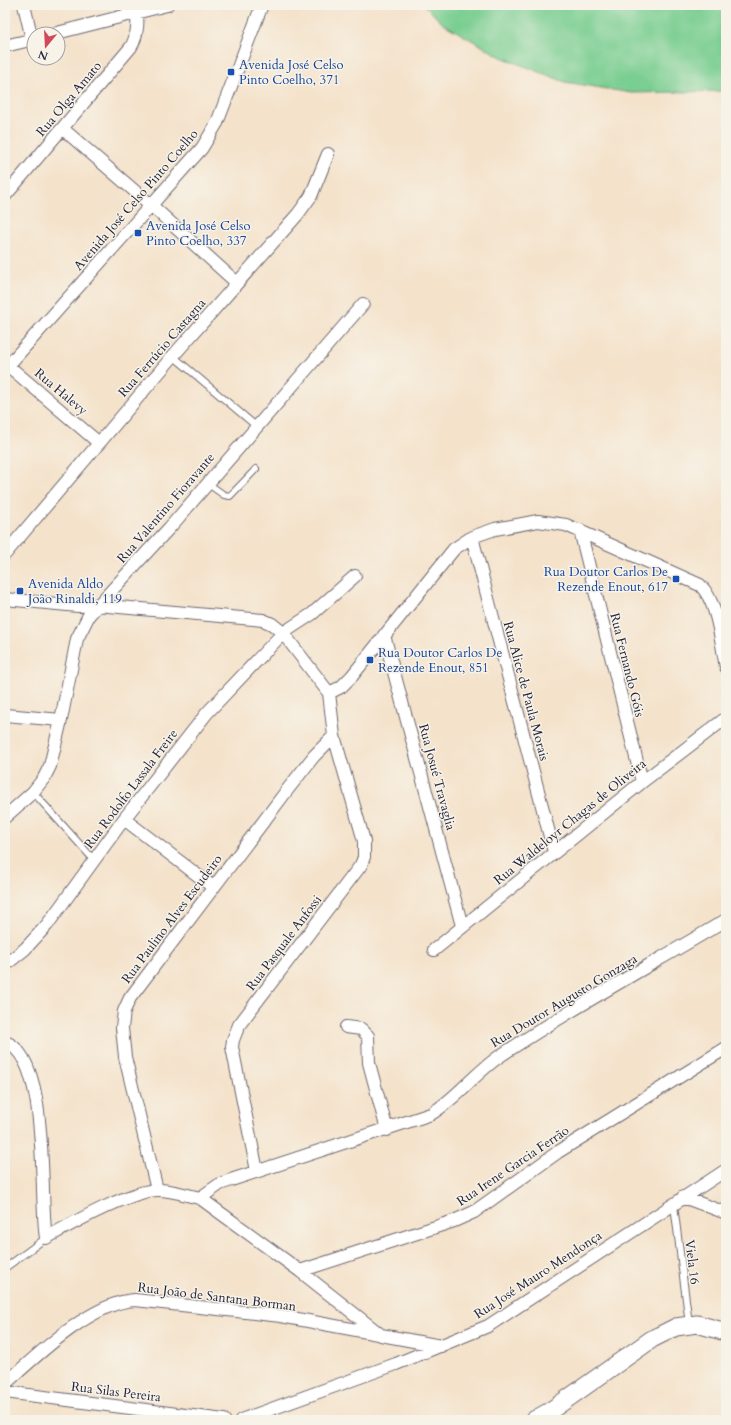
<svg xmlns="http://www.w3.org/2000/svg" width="731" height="1425" font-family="Cardo,serif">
<rect width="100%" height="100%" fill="#f7f3e8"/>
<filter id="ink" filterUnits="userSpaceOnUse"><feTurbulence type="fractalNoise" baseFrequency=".025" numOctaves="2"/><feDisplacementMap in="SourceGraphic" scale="8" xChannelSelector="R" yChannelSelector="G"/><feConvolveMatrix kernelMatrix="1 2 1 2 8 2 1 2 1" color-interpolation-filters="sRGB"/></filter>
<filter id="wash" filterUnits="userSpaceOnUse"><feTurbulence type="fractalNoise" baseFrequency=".012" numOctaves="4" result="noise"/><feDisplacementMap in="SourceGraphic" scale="16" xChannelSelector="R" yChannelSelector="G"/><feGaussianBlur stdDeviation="0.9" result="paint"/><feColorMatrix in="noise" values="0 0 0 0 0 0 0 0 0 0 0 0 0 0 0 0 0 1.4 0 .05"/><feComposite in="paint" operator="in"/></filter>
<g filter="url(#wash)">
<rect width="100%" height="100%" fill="#f4e2ca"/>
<path fill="#79ce91" stroke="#4e7866" d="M424 5H726V91L631 93 565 82 501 57 442 23Z"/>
</g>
<g filter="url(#ink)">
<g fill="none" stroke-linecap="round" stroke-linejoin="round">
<defs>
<path id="lane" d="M173 356 256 426
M207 483 224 495 230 496 256 469
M33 792 94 860
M674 1205 689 1324
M5 1268 46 1238"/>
<path id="street" d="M24 5 32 39
M53 34 167 5
M5 46 34 39
M63 129 152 206 237 283
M5 196 131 47C138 35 139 19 135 5
M5 363 99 443
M5 369 202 148 217 123 262 5
M580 530 642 782
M472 537 554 852
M5 554 173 356 298 214 311 196 328 154
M5 599 78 606 97 605 263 620 272 624 283 633 329 693 334 736 314 756 288 789 130 998 124 1011 122 1028 125 1057 157 1190
M384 635 462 926
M329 693 341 687 352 676 454 549 472 537 495 529 538 521 566 525 700 585C718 602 721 643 726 667
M5 715 61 720
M5 817 33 792 44 778 50 766 61 720 77 639 89 615 172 525 363 304
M124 819 213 887
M434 950 642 782 726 718
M5 965 25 949 47 925 124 819 207 713 283 633 312 614 355 576
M346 1027 361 1029 368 1036 369 1063 387 1130
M5 1042C51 1057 39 1198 46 1238 71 1224 131 1190 158 1190 172 1190 186 1195 200 1198L300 1271 381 1335 441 1346
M257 1171 232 1047 233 1040 239 1025 361 865 364 857V841L334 736
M683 1197 726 1213
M200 1198 220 1184 231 1180 431 1114C457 1098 475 1073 500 1056 573 1007 651 965 726 920
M300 1271 454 1221 474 1212 558 1152 726 1048
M5 1384C36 1356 92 1302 135 1300L281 1316 378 1334
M5 1392 224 1420
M241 1420 396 1364 488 1326 726 1170"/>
<path id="secondary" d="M534 1420 550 1411 652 1339 676 1327 697 1324 726 1332"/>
</defs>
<use href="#lane" stroke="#6c656d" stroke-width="8"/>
<use href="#street" stroke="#6c656d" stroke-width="14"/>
<use href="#secondary" stroke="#6c656d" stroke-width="19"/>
<use href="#lane" stroke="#fff" stroke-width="6"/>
<use href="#street" stroke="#fff" stroke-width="12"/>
<use href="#secondary" stroke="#fff" stroke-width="17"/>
</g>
</g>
<g fill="#1a4fb4" stroke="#f7f3e8" stroke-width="1.5">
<rect x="227" y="68" width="8" height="8" rx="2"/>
<rect x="134" y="229" width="8" height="8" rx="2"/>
<rect x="672" y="575" width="8" height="8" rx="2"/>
<rect x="16" y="587" width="8" height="8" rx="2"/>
<rect x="366" y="656" width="8" height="8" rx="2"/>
</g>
<g text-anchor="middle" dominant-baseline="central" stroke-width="3" stroke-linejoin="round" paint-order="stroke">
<g font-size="13" fill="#164399" stroke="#f7f3e8" text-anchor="start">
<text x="239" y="65">Avenida José Celso<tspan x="239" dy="15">Pinto Coelho, 371</tspan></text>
<text x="146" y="226">Avenida José Celso<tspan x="146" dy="15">Pinto Coelho, 337</tspan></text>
<text x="668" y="572" text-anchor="end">Rua Doutor Carlos De<tspan x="668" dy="15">Rezende Enout, 617</tspan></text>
<text x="28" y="584">Avenida Aldo<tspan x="28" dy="15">João Rinaldi, 119</tspan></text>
<text x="378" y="653">Rua Doutor Carlos De<tspan x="378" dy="15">Rezende Enout, 851</tspan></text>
</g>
<g font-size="13" fill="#22223b" stroke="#f7f3e8">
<text transform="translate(69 99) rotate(-50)">Rua Olga Amato</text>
<text transform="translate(136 200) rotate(-49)">Avenida José Celso Pinto Coelho</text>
<text transform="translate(162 348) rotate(-49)">Rua Ferrúcio Castagna</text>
<text transform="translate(61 392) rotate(40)">Rua Halevy</text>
<text transform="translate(166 508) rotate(-49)">Rua Valentino Fioravante</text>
<text transform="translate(627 665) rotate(76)">Rua Fernando Góis</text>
<text transform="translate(526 691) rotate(75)">Rua Alice de Paula Morais</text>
<text transform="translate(437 777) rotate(75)">Rua Josué Travaglia</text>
<text transform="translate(131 789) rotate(-53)">Rua Rodolfo Lassala Freire</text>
<text transform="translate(570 822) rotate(-39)">Rua Waldeloyr Chagas de Oliveira</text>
<text transform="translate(172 919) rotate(-53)">Rua Paulino Alves Escudeiro</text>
<text transform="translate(284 943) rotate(-53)">Rua Pasquale Anfossi</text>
<text transform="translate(564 1001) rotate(-31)">Rua Doutor Augusto Gonzaga</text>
<text transform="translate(513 1166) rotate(-34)">Rua Irene Garcia Ferrão</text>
<text transform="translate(692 1262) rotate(83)">Viela 16</text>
<text transform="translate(538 1275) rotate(-33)">Rua José Mauro Mendonça</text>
<text transform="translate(217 1297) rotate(7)">Rua João de Santana Borman</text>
<text transform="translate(116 1392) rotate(7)">Rua Silas Pereira</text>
</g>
</g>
<rect width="731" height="1425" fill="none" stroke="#f7f3e8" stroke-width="20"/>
<g transform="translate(46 46) rotate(198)"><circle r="19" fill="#f7f3e8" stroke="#a29fa3"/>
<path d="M0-3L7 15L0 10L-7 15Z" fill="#d1495b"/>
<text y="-6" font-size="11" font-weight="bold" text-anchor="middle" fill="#22223b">N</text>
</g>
</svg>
